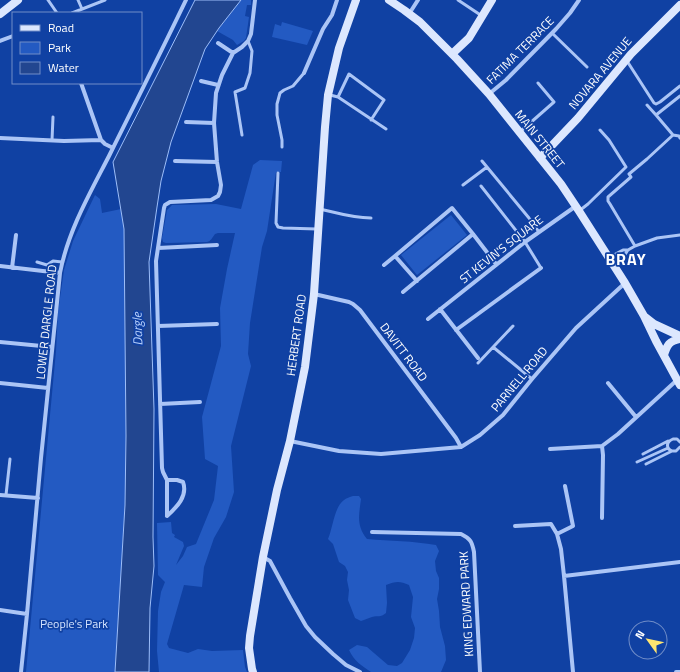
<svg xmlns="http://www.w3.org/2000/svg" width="680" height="672" font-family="'Titillium Web',sans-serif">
<rect width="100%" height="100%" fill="#1041a3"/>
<path fill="#235ac2" d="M241 0H251V5H247L245 16 249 17 246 38 244 41 237 45 233 40 217 31Z
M282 22 313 31 307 45 272 37 275 24 281 26Z
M260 160 282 161 281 172H276L267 231 262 247 250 323 248 354 251 366 231 446 234 492 226 517 214 538 204 567 202 587 184 585 167 644 169 648 188 653 198 649 212 651 243 650 245 667 247 672H159L157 651 158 611 161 592 165 582 158 575 157 523 171 522 172 533 175 535 174 537 183 542 184 546 176 565 183 556 187 547 196 544 214 500 218 466 205 459 202 417 221 346 220 308 227 269 235 233H218L215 234C212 238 211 241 207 242L166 243 163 242 162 238 167 210 172 205 216 204 241 209 253 165Z
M95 195 100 199 102 213 121 209 124 229 126 436 125 505 115 672H26L56 351 58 312 64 270 73 241Z
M451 215 467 235 417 275 401 255Z
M353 496H359L361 499C359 515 356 525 367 539 390 541 413 541 436 545L439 551 435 561 436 571 439 578V589L437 599 439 611 440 627 445 646 446 660 441 672H371C362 666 354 661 349 650L357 645 367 647 388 665 397 666 402 663 410 650 414 638 415 628 411 617 413 597 409 585C400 581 396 581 386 585L387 603 386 613C380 618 378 615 372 617 368 618 365 620 361 621L355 618 348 600 349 590 347 580 348 572 345 566 339 562 333 544 328 539C333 528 334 507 344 500 346 498 350 497 353 496Z"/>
<path fill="#224690" stroke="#9dbef9" d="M195 0H241L219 28 205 49 171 142 161 181 157 207 149 262 154 409 153 537 154 566 150 608 149 672H115L125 505 126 436 124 229 113 162Z"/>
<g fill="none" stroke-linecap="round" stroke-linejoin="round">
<path stroke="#abc5f6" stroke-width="3" d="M48 0 57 13
M78 0 82 9
M458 0 482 16
M72 13 105 0
M552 33 587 67
M627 61 654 103 656 104 660 102 680 86
M330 95 338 97 386 129
M338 97 349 74 384 100 371 120
M647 105 656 115
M521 131 554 102 538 83
M242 135 235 92 245 88 250 73 252 51 248 41
M673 135 679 136 680 138
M52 140 53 117
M282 147V140L277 115V104L280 93 284 90 293 86 304 73
M482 161 529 218 539 232
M278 173 276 223 278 227 283 228 317 229
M463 185 487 167
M481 186 525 242 541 268
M320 209C337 213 353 218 371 218
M579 211 588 204 626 167 609 140 600 130
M635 246 610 204 608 201V197L631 177 629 174 647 159 673 135 656 115 680 96
M610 257 623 250H628
M37 262 47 265 53 261 62 262
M613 263 624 256 628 250 635 246 657 238 680 235
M493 347 532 379
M478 363 513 326
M680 442 677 439H673C664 443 667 452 676 451L680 447
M643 454 668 441
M637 462 668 448
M646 464 672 451
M6 495 10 459"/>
<path stroke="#abc5f6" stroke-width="4" d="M409 14 418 0
M0 41 13 36
M218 43 233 53
M304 73 323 29 332 15 337 0
M201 81 218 85
M81 83 101 140 105 144 113 148
M489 94 506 80 556 29 570 13 579 0
M186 122 214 123
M0 138 64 141 101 140
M175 161 217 162
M158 248 217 245
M384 265 395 256
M0 266 60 273
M12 268 16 235
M417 281 395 256 452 208 473 234 496 264
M403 292 473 234
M314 294 349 302 353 304 360 310 456 438 461 447
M440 309 478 358
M428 319 525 242 576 206
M158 326 217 324
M456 330 541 268
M0 342 52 347
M0 383 48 388
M608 383 636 417
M160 404 200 402
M290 441 339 451 381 454 461 447 480 435 503 415 532 379 576 328 625 283
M602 446 603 455 602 518
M550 449 602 446 618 434 677 380
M167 480H177L183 482C188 496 177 507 167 516
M0 495 38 498
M167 516V480L163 472 162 468 156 261 164 208 165 205 170 202 211 200 218 196 220 192 221 185 217 162 214 123 216 93 222 75 233 53 242 47 248 41 251 34 255 0
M515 526 551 524 557 534 561 549 564 576 573 672
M372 532 461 534C471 539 472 542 474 552L480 672
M557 534 573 526 565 486
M263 557 270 561 290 598 306 626 315 637 333 654 346 665 360 672
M564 576 680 562
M0 610 27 614
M21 672 27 614 41 458 60 273C68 231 90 193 109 156 135 104 161 52 186 0
M676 672H680"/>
<path stroke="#dce7fe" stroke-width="8" d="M389 0 404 10 420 22 457 59 489 94 561 184 579 211 625 283 644 316 656 341 680 385
M0 14 18 0
M452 54 469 38 492 0
M540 158 578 118 631 54 680 5
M645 317 654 324 680 336
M664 355C667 345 669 341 680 339
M253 672 252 669 249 648 250 636 263 557 277 490 290 441 305 367 314 294 325 127 328 95 339 48 356 0"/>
</g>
<g text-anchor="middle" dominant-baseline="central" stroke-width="3.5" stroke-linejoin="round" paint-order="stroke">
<g font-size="12" fill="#fff" stroke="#1041a3">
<text transform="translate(520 50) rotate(-45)">FATIMA TERRACE</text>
<text transform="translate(600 73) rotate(-50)">NOVARA AVENUE</text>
<text transform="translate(540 139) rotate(51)">MAIN STREET</text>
<text transform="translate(501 249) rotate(-38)">ST KEVIN'S SQUARE</text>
<text transform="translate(46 322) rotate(-84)">LOWER DARGLE ROAD</text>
<text transform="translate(296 335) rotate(-82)">HERBERT ROAD</text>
<text transform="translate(404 352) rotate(53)">DAVITT ROAD</text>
<text transform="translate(519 379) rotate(-50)">PARNELL ROAD</text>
<text transform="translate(466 604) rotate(-93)">KING EDWARD PARK</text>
</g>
<g font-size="12" fill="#d4e3fe" stroke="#1041a3">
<text x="74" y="623">People's Park</text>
</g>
<g font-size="13" font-style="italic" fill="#b8d0fc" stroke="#1041a3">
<text transform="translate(137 329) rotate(-92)">Dargle</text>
</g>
<g font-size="16" font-weight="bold" letter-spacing="1" fill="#fff" stroke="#1041a3">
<text x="626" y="259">BRAY</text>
</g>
</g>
<rect x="12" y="12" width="130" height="72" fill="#1041a3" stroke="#708dc8"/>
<rect x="20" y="25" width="20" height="6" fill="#dce7fe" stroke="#708dc8"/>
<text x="48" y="32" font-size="12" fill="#ffffff">Road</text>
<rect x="20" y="42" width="20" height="12" fill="#235ac2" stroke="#708dc8"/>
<text x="48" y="52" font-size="12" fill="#ffffff">Park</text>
<rect x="20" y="62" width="20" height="12" fill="#224690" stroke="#708dc8"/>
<text x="48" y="72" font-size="12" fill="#ffffff">Water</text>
<g transform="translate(648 640) rotate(303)"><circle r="19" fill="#1041a3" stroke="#708dc8"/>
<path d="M0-3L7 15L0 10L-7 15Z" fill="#ffe570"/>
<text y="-6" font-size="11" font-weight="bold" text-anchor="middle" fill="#ffffff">N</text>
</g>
</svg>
